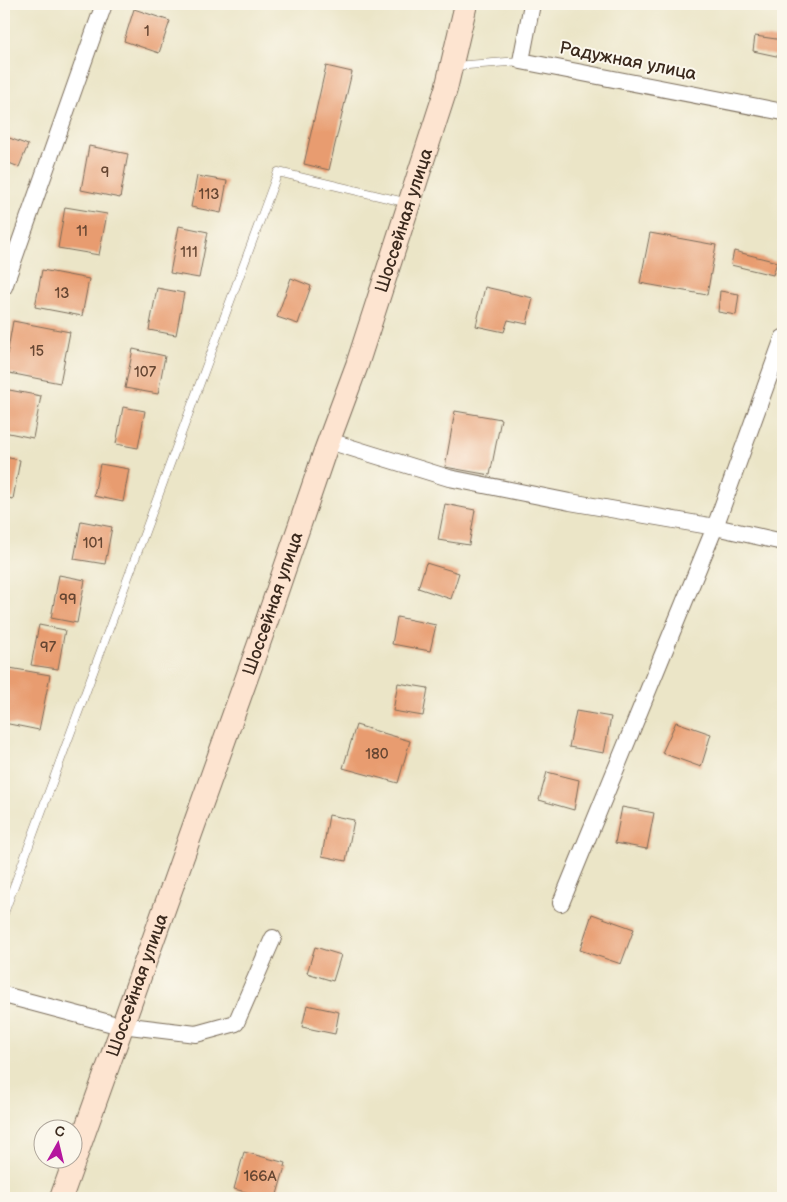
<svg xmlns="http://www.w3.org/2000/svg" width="787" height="1202" font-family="'Balsamiq Sans',sans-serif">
<rect width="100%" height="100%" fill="#fbf7ec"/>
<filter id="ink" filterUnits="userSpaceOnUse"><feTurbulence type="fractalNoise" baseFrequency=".02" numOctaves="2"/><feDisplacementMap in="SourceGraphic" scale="10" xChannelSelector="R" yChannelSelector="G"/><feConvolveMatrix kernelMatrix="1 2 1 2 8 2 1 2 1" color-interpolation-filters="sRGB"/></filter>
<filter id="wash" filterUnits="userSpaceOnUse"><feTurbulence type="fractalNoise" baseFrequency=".0096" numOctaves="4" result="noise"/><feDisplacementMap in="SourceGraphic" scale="20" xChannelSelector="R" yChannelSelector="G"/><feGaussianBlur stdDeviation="1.12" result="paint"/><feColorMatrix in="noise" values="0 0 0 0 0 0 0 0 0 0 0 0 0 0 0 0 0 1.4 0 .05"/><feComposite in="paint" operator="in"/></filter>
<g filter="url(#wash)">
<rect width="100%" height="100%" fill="#ebe5c7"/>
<g id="blocks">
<path fill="#e89c70" d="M134 9 170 21 159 53 124 41Z
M755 36 783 40 781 57 753 51Z
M326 66 352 72 329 170 304 164Z
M4 136 28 145 19 167 4 161Z
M89 146 128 154 120 198 81 190Z
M197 176 227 181 221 213 191 207Z
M65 207 107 214 99 255 58 248Z
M179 226 208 232 199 278 170 273Z
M650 233 716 245 707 295 640 283Z
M734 251 777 262 773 275 731 265Z
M42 270 89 279 82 316 35 307Z
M291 278 311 286 298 324 277 317Z
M485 287 533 298 527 324 508 320 504 332 476 326Z
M157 288 184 293 176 335 149 330Z
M720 291 739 294 736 315 718 312Z
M13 321 70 332 60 383 4 372Z
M133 349 165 356 158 394 125 388Z
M4 389 41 396 33 438 4 432Z
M123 407 145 411 138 448 116 444Z
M455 411 501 419 490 475 445 467Z
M4 457 20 460 13 499 4 497Z
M100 464 129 469 123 502 94 496Z
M445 504 475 510 469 545 438 540Z
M81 521 112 527 105 564 74 559Z
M426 563 459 573 451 599 418 588Z
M59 575 85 580 77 623 51 618Z
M397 617 436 625 430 651 392 644Z
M39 625 65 630 58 669 31 665Z
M4 667 50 675 39 730 4 723Z
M398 683 428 688 423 716 393 711Z
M576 711 611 717 604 753 569 747Z
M676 722 711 734 701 767 662 753Z
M356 725 410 741 398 783 343 768Z
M547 772 579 780 574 810 539 800Z
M622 807 654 813 647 849 615 843Z
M329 815 354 820 346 861 322 856Z
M592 914 634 929 621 964 580 950Z
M315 947 341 955 333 981 307 973Z
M307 1005 339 1012 335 1034 302 1027Z
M244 1152 286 1163 276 1198H269L234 1189Z"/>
</g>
</g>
<g filter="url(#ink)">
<use href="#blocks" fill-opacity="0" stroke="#796b59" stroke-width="1"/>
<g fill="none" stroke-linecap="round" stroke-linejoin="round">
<defs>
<path id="service" d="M454 66 521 61
M4 913 278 172 400 201"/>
<path id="minor" d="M532 4 521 61 783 112
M4 287 104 4
M329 441 449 478 570 502 715 527 783 542
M561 903 715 527 783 338
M4 995 113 1024 196 1034 236 1023 273 938"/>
<g id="secondary">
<path id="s1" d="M61 1198 262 635 325 451 357 365 446 89 466 4"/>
</g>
</defs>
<use href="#service" stroke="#796b59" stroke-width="9"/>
<use href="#minor" stroke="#796b59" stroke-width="18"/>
<use href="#secondary" stroke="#796b59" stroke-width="24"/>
<use href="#service" stroke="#fff" stroke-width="8"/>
<use href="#minor" stroke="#fff" stroke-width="16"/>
<use href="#secondary" stroke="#fde4d0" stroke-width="22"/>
</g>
</g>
<g text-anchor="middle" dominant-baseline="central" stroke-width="4" stroke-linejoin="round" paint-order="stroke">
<g font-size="15" fill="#664632">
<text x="147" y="31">1</text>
<text x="105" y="172">9</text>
<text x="209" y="194">113</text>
<text x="82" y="231">11</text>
<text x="189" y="252">111</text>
<text x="62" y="293">13</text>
<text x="37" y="351">15</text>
<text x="145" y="372">107</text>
<text x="93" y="543">101</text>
<text x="68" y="599">99</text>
<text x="48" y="647">97</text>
<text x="377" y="754">180</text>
<text x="260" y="1176">166А</text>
</g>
<g font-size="18" fill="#3b2a1e" stroke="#fbf7ec">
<text transform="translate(628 61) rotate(11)">Радужная улица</text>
<text stroke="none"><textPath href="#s1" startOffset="1036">Шоссейная улица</textPath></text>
<text stroke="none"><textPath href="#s1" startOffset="631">Шоссейная улица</textPath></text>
<text stroke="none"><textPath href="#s1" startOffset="226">Шоссейная улица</textPath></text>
</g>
</g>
<rect width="787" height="1202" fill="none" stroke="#fbf7ec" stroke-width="20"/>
<g transform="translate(58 1144) rotate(8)"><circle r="24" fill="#fbf7ec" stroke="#aea59a"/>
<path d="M0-4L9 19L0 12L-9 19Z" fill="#b5179e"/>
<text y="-8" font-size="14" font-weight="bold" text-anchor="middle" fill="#3b2a1e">С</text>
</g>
</svg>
